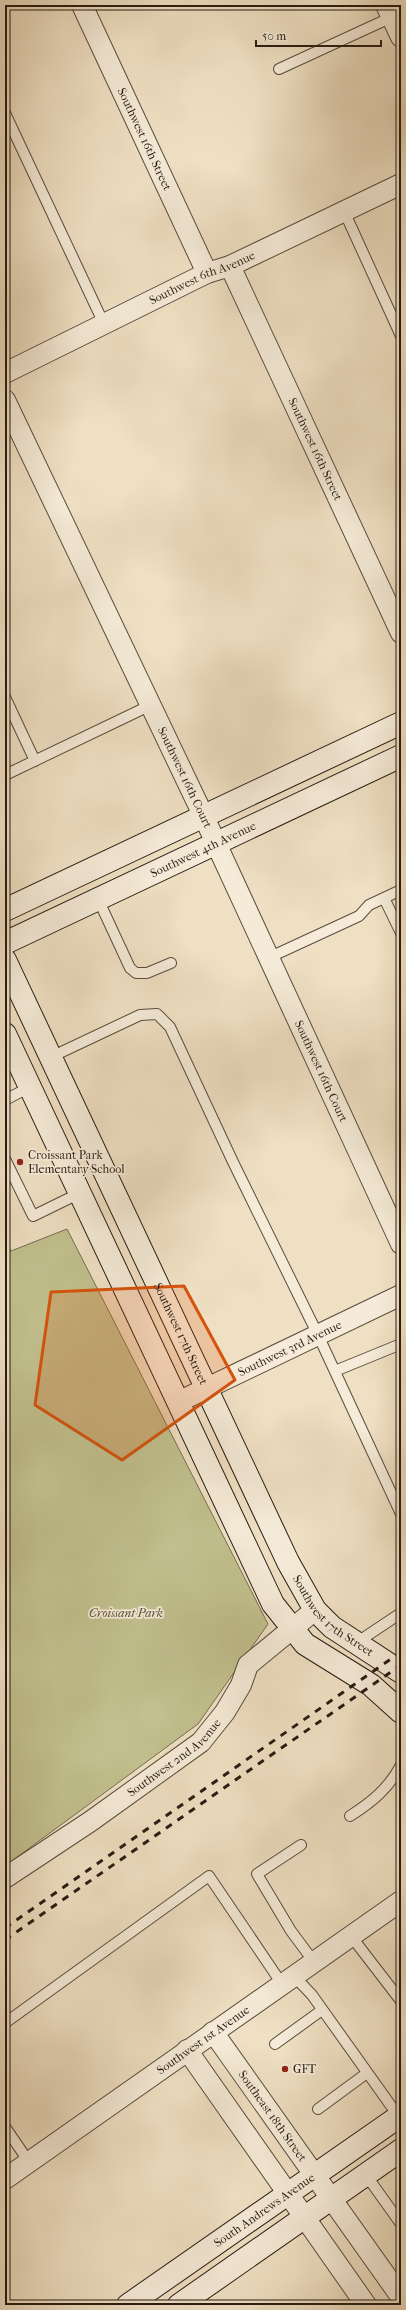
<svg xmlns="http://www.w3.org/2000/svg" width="406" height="2310" font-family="'IM FELL French Canon',serif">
<rect width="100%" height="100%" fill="#efe0c3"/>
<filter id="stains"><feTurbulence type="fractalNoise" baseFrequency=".005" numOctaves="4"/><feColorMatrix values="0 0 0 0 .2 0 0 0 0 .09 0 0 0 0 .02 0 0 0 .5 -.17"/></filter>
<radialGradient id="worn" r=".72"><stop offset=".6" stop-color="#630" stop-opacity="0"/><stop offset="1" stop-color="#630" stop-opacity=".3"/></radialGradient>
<path fill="#c1c08e" stroke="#746e50" d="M67 1229 268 1624 198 1724 5 1866V1239L11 1251Z"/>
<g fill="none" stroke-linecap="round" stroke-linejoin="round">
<defs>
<path id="lane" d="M279 69 392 17
M5 113 104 324
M344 211 401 336
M5 697 35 761
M5 775 151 705
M384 898 401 933
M98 899 130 968 136 973H147L171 963
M268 958 359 916 369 905 401 890
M51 1057 140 1015 157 1014 170 1027 233 1162 318 1335 401 1514
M5 1100 30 1087
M5 1159 33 1216 80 1193
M335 1371 401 1344
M356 1643 401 1613
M350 1816C372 1802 389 1788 401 1765
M301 1845 257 1874 291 1931 314 1962
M351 1936 401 2001
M294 1976 312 1995 399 2117
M5 2023 209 1876 282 1984
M275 2044 322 2010
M318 2109 367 2073
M5 2127 29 2162
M366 2175 401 2224"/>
<g id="street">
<path id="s1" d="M82 5 207 273"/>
<path d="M386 5 401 37"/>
<path id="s2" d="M230 266 401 633"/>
<path id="s3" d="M5 373 207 273 230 266 401 184"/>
<path id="s4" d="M5 400 203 815 401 1244"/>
<path id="s5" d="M178 1402 401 1295"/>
<path id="s6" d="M5 1878 91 1821 201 1742 225 1712 241 1685 248 1665 315 1610"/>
<path id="s7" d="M213 2032 401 2297"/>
<path d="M187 2050 366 2305"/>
<path id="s8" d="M5 2179 401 1901"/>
</g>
<g id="secondary">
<path d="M5 910 401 723"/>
<path id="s9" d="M5 943 401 756"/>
<path id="s10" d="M5 960 288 1562 315 1610 332 1627 401 1672"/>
<path d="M5 1034 273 1604 305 1644 371 1685 401 1712"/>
<path id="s11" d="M128 2305 401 2115"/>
<path d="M179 2305 401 2150"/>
</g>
</defs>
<use href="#lane" stroke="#594c3e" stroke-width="12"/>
<use href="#street" stroke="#594c3e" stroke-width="22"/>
<use href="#secondary" stroke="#271b12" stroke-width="24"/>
<use href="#lane" stroke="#f5ebd8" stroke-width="10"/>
<use href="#street" stroke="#f5ebd8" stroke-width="20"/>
<use href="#secondary" stroke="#f5ebd8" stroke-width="22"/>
<path stroke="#271b12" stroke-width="3" stroke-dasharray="7 7" stroke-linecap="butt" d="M5 1928 401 1652
M5 1940 401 1665"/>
</g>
<path fill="#d5530d" fill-opacity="0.2" stroke="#d5530d" stroke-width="3" stroke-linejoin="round" d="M184 1286 235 1380 122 1460 35 1405 51 1292Z"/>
<g fill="#8f2418" stroke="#f5ebd8" stroke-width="1.5">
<circle cx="20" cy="1162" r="4"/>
<circle cx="285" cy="2069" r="4"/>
</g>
<g text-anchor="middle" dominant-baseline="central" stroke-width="3.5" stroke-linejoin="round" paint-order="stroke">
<g font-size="12" fill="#271b12" stroke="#f5ebd8">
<text stroke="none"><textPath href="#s1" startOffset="148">Southwest 16th Street</textPath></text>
<text stroke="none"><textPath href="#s3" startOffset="219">Southwest 6th Avenue</textPath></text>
<text stroke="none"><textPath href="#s2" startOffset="202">Southwest 16th Street</textPath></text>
<text stroke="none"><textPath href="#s4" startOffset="418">Southwest 16th Court</textPath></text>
<text stroke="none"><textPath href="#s9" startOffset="219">Southwest 4th Avenue</textPath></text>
<text stroke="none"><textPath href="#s4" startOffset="742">Southwest 16th Court</textPath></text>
<text stroke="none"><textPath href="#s10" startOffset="413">Southwest 17th Street</textPath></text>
<text stroke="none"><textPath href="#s5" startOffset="124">Southwest 3rd Avenue</textPath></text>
<text stroke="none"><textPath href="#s10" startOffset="737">Southwest 17th Street</textPath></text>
<text stroke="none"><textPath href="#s6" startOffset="208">Southwest 2nd Avenue</textPath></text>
<text stroke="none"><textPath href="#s8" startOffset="242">Southwest 1st Avenue</textPath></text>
<text stroke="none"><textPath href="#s7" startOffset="103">Southeast 18th Street</textPath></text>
<text stroke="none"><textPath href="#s11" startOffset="166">South Andrews Avenue</textPath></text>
</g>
<g font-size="12" fill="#271b12" stroke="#f5ebd8" text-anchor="start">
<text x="28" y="1155">Croissant Park<tspan x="28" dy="14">Elementary School</tspan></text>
<text x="293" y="2069">GFT</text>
</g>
<g font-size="12" font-style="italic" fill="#554d37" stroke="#f5ebd8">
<text x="126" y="1613">Croissant Park</text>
</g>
</g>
<rect width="406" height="2310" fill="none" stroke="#efe0c3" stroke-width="20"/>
<rect x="6" y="6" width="394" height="2298" fill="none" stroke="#271b12" stroke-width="2"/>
<rect x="10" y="10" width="386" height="2290" fill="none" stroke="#271b12"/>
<path d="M256 40v6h125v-6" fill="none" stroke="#271b12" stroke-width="2"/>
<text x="262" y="40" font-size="12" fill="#271b12" stroke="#f5ebd8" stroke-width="3" paint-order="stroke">50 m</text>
<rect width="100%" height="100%" filter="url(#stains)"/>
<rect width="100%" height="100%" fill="url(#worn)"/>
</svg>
